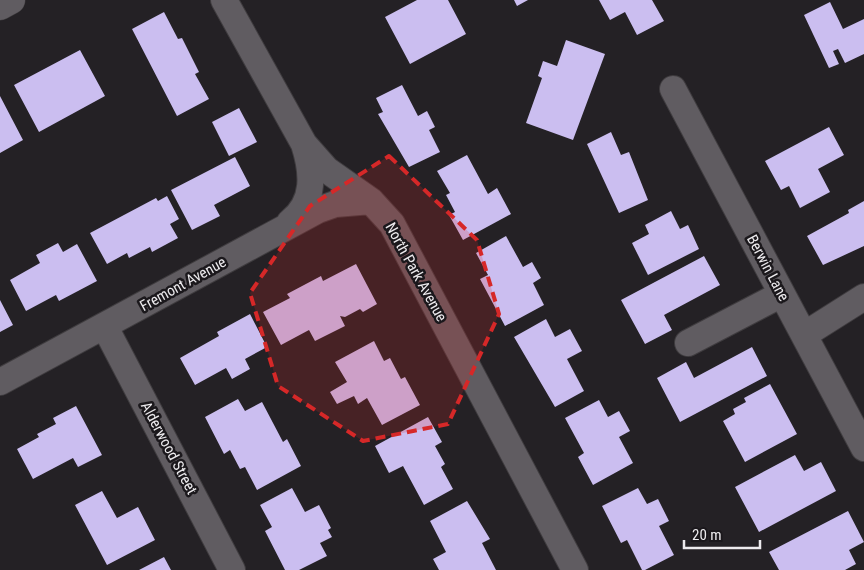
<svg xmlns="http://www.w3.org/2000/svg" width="864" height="570" font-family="'Roboto Condensed',sans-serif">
<rect width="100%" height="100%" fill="#242125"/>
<path fill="#cbbef0" d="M417 0H448L466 34 410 64 385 17Z
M514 0H528L517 6Z
M599 0H652L664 21 637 35 625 12 610 20Z
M830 2 843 29 864 19V54L845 63 838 49 833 51 839 64 829 68 804 15Z
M164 12 178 39 182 38 199 72 195 74 209 99 177 116 132 29Z
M566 40 605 54 573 140 526 123 542 78 538 76 543 61 557 66Z
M80 50 105 96 39 132 14 85Z
M402 85 418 116 427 111 435 127 429 130 440 152 409 167 378 114 383 112 376 98Z
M0 96 23 140 0 153Z
M239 108 257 142 229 156 212 122Z
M829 127 844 155 818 169 830 192 800 208 789 186 781 190 765 161Z
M611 132 621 155 629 152 648 200 619 213 587 144Z
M467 155 488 194 497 188 511 214 463 240 449 215 455 212 446 195 450 193 437 171Z
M235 157 250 186 214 205 220 216 192 230 171 190Z
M167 196 179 219 170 224 178 238 152 252 150 247 129 258 127 253 107 264 90 233 156 198 158 201Z
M864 201V246L823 265 807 236 849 213 848 210Z
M671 211 680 229 688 225 699 249 648 275 632 243 649 234 645 225Z
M506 236 523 267 532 262 541 278 533 283 544 305 505 326 480 279 488 275 476 253Z
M58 243 63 252 77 244 97 281 59 301 56 295 26 311 10 280 40 263 36 255Z
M704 256 720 285 664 315 672 330 645 344 621 300Z
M356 264 377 304 363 312 360 309 345 317 340 316 345 326 315 341 309 330 281 345 263 312 290 298 287 294 321 276 323 281Z
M0 300 13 325 0 332Z
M250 314 267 347 245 359 250 369 232 379 226 368 195 385 180 358 219 336 217 332Z
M546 319 555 337 570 329 582 351 567 359 584 391 555 407 514 337Z
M374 341 384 361 390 358 401 379 405 377 420 405 382 425 367 398 358 404 354 396 337 404 330 392 347 382 335 362Z
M752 347 767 376 680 422 657 378 686 362 694 378Z
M770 384 797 434 745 462 723 421 735 414 733 409 746 402 744 398Z
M238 399 245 411 262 402 283 442 287 439 301 466 257 490 245 467 240 469 230 450 224 454 205 417Z
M599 400 608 417 619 411 630 431 619 437 633 463 593 485 578 457 584 453 565 418Z
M76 406 102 455 78 467 73 458 33 479 17 449 39 437 37 434 56 424 53 418Z
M428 417 442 442 435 446 445 464 441 467 453 489 424 505 403 466 389 473 375 446Z
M795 455 804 471 821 462 836 491 759 532 735 487Z
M292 488 305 512 319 505 331 528 328 530 332 537 320 543 327 556 299 570H285L265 531 272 527 260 505Z
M638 488 647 504 658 499 669 521 659 526 674 555 645 570H642L627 540 621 543 602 506Z
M102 491 117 518 138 507 155 540 107 565 75 505Z
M467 501 490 539 482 543 496 570H439L433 559 446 552 430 521Z
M848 511 864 542 849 550 856 564 845 570H779L769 552Z
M164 557 171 570H139Z"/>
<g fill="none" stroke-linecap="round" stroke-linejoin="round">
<defs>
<path id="minor" d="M224 0 304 144 327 170 371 201 392 224 575 570
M673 89 864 448
M290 222C316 202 313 172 304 144
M105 327 232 570
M804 335 864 297
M688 343 782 294
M0 382 318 210 335 204 371 201"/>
<path id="secondary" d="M0 6 11 0"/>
</defs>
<use href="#minor" stroke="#3f3c3f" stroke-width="28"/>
<use href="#secondary" stroke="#3f3c3f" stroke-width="29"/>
<use href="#minor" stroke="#605c61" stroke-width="26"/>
<use href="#secondary" stroke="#605c61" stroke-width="28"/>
</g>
<path fill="#d62828" fill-opacity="0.2" stroke="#d62828" stroke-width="4" stroke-dasharray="10 6" stroke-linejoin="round" d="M389 156 477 240 499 314 448 424 363 441 278 386 250 293 310 206Z"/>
<g text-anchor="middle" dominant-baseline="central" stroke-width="5" stroke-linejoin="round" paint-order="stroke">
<g font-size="15" fill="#edebee" stroke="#1b181c">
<text transform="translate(768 268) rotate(62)">Berwin Lane</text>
<text transform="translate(416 272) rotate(61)">North Park Avenue</text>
<text transform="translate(183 284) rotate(-29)">Fremont Avenue</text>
<text transform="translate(169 448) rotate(62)">Alderwood Street</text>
</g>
</g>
<path d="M684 540v8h76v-8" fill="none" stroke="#edebee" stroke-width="2.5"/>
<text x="692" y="540" font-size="15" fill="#edebee" stroke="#1b181c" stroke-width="4" paint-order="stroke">20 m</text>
</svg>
